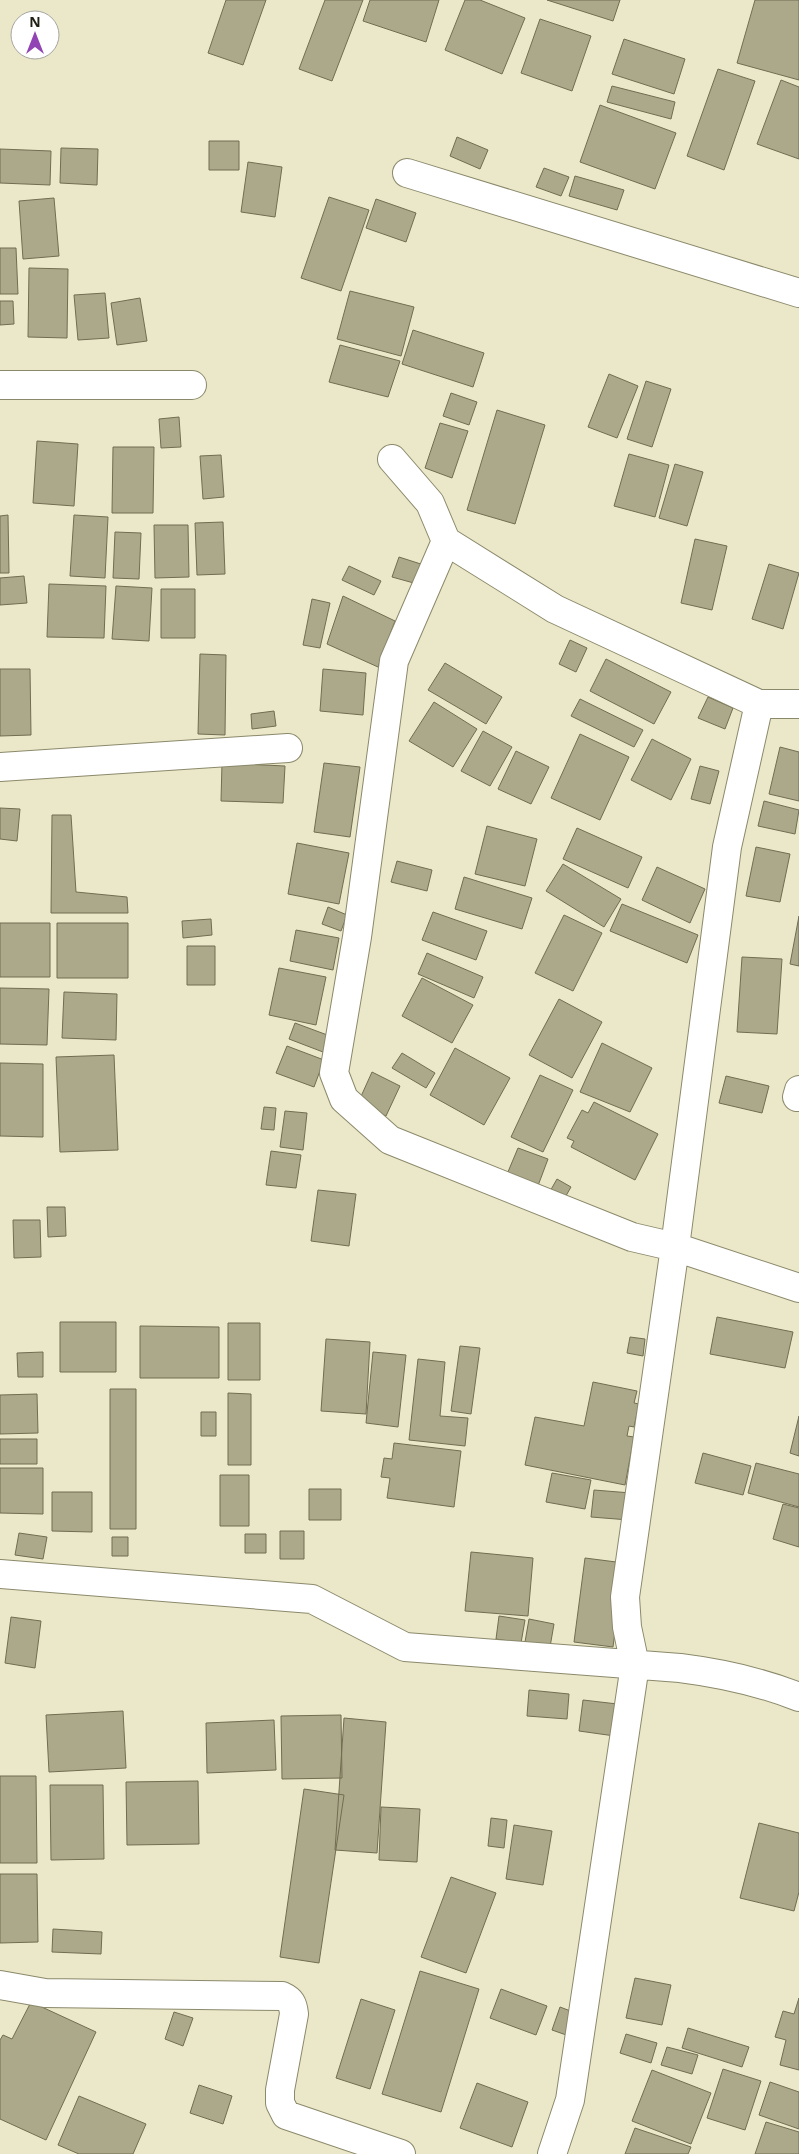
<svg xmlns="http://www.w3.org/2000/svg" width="799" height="2154" font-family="'Open Sans',sans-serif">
<rect width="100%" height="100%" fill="#ebe8c9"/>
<path fill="#aca98b" stroke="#706d51" d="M226 0H266L243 65 208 53Z
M325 0H363L332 81 299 69Z
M370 0H439L426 42 363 21Z
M465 0H480L525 18 502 74 445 50Z
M547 0H620L613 21Z
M755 0H799V80L737 63Z
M540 19 591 36 572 91 521 73Z
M624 39 685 59 674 94 612 74Z
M718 69 755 81 724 170 687 156Z
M781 80 799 87V159L757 144Z
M612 86 675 102 671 119 607 102Z
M600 105 676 133 655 189 580 162Z
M457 137 488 150 480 169 450 156Z
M209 141H239V170H209Z
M61 148 98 149 97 185 60 183Z
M0 149 51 151 50 185 0 183Z
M248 162 282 167 275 217 241 212Z
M544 168 569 177 561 196 536 187Z
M575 176 624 190 617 210 569 196Z
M329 197 369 210 341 291 301 278Z
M54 198 59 256 23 259 19 201Z
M376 199 416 213 406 242 366 228Z
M0 248H16L18 294H0Z
M29 268 68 269 67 338 28 337Z
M350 291 414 307 401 356 337 339Z
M105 293 109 338 78 340 74 295Z
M140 298 147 341 117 345 111 303Z
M0 301H13L14 324 0 325Z
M413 330 484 353 473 387 402 364Z
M340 345 400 361 388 397 329 382Z
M609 374 638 386 617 438 588 427Z
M646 381 671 389 652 447 627 439Z
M451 393 477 402 469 425 443 416Z
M497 410 545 425 515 524 467 510Z
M179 417 181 447 161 448 159 419Z
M440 423 468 431 452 478 425 468Z
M37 441 78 444 74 506 33 503Z
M113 447H154L153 513H112Z
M629 454 669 465 655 517 614 506Z
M221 455 224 497 203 499 200 456Z
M675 464 703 472 687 526 659 518Z
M8 515 9 573H0V516Z
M74 515 108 517 105 578 70 576Z
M223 522 225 574 197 575 195 523Z
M154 525H188L189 577 155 578Z
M115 532 141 533 139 579 113 578Z
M695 539 727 546 712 610 681 603Z
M399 557 427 566 421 585 392 577Z
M769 564 799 573 783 629 752 619Z
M349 566 381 581 374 595 342 580Z
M24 576 27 603 0 605V578Z
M49 584 106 586 104 638 47 637Z
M116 586 152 588 149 641 112 639Z
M161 589H195V638H161Z
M343 596 395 621 378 667 327 644Z
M312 599 330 603 320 648 303 645Z
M570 640 587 648 576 672 559 664Z
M200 654 226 655 225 735 198 734Z
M606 659 671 692 654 724 590 691Z
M445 663 502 697 486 724 428 690Z
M0 669H30L31 735 0 736Z
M323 669 366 673 363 715 320 711Z
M708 697 733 708 725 729 698 718Z
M580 699 643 730 634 747 571 716Z
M434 702 477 729 453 767 409 741Z
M274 711 276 726 252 729 251 714Z
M483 731 512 747 490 786 461 771Z
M580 734 629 757 600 820 551 798Z
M652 739 691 759 671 800 631 780Z
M780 747 799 752V801L769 794Z
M516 751 549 767 531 804 498 789Z
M222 763 285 766 283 803 221 801Z
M324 763 360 767 350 837 314 832Z
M700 766 719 771 710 804 691 799Z
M764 801 799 810 795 834 758 826Z
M0 808 20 809 17 841 0 839Z
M52 815H71L76 892 127 897 128 913H51Z
M487 826 537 839 525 886 475 874Z
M577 828 642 857 628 888 563 859Z
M297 843 349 853 339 904 288 894Z
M756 847 790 854 780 902 746 896Z
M397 861 432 870 427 891 391 882Z
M563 864 621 899 604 927 546 891Z
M657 867 705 889 690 923 642 900Z
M464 877 532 898 522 929 455 909Z
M622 904 698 935 687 963 610 931Z
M328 907 347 915 341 931 322 924Z
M433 912 487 931 476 960 422 940Z
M564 915 602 933 573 991 535 973Z
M799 916V966L790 964Z
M211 919 212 935 183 938 182 921Z
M0 923H50V977H0Z
M57 923H128V978H57Z
M296 930 339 938 333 970 290 961Z
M187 946H215V985H187Z
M427 953 483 977 474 998 418 974Z
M742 957 782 959 777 1034 737 1032Z
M279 968 326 977 316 1025 269 1015Z
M422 978 473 1005 452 1043 402 1016Z
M0 988 49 989 47 1045 0 1044Z
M64 992 117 994 116 1040 62 1038Z
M559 999 602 1022 572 1078 529 1055Z
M295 1023 330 1036 323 1052 289 1039Z
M602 1043 652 1068 630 1112 580 1092Z
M287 1046 324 1060 314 1087 276 1073Z
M455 1048 510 1078 484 1125 430 1095Z
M402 1053 435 1073 426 1088 392 1068Z
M114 1055 118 1150 60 1152 56 1057Z
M0 1063 43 1064V1137L0 1136Z
M372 1072 400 1086 386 1116 358 1103Z
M540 1075 573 1090 543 1152 511 1137Z
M726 1076 769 1086 762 1113 719 1103Z
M594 1102 658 1134 635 1180 571 1147 574 1141 567 1138 582 1110 588 1113Z
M264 1107 276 1108 274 1130 261 1129Z
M285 1111 307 1113 303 1150 280 1147Z
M518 1148 548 1159 536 1191 505 1179Z
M271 1151 301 1155 296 1188 266 1185Z
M557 1179 571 1187 563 1201 549 1193Z
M318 1190 356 1194 349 1246 311 1241Z
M47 1207H65L66 1236 48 1237Z
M13 1220H40L41 1257 14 1258Z
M717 1317 793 1332 785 1368 710 1354Z
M60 1322H116V1372H60Z
M228 1323H260V1380H228Z
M140 1326 219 1327V1378H140Z
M630 1337 645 1339 643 1356 627 1353Z
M326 1339 370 1342 366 1414 321 1411Z
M460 1346 480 1348 471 1414 451 1411Z
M43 1352V1377H18L17 1353Z
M373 1352 406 1355 398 1427 366 1423Z
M418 1359 445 1362 440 1416 468 1418 465 1446 409 1440Z
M593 1382 637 1391 634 1403 639 1404 634 1427 629 1426 627 1436 634 1437 625 1485 525 1465 535 1417 584 1426Z
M110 1389H136V1529H110Z
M228 1393 251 1394V1465H228Z
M37 1394 38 1433 0 1434V1395Z
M201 1412H216V1436H201Z
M799 1416V1456L790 1453Z
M0 1439H37V1464H0Z
M394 1443 461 1451 454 1507 387 1498 390 1478 381 1477 384 1458 392 1459Z
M703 1453 751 1466 743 1495 695 1483Z
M756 1463 799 1474V1507L748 1493Z
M0 1468H43V1514L0 1513Z
M552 1473 591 1480 585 1509 546 1502Z
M220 1475H249V1526H220Z
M309 1489H341V1520H309Z
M594 1490 631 1493 629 1520 591 1517Z
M52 1492H92V1532L52 1531Z
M783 1504 799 1508V1547L773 1539Z
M280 1531H304V1559H280Z
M19 1533 47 1537 43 1559 15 1555Z
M245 1534H266V1553H245Z
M112 1537H128V1556H112Z
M471 1552 533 1558 528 1616 465 1611Z
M585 1558 624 1563 613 1647 574 1642Z
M499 1616 525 1620 521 1643 496 1639Z
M11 1617 41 1621 35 1668 5 1663Z
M529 1619 554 1624 550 1647 525 1642Z
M529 1690 569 1694 567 1719 527 1716Z
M583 1700 626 1705 622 1737 579 1731Z
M123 1711 126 1768 49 1772 46 1715Z
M341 1715 342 1778 282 1779 281 1716Z
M344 1718 386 1722 377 1853 335 1850Z
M274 1720 276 1770 207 1773 206 1723Z
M0 1776H36L37 1863H0Z
M198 1781 199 1844 127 1845 126 1782Z
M50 1785H103L104 1859 51 1860Z
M304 1789 344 1795 319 1963 280 1957Z
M381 1807 420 1809 417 1862 379 1860Z
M491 1818 507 1820 504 1848 488 1846Z
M759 1823 799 1833V1892L794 1911 740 1898Z
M514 1825 552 1831 543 1885 506 1879Z
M0 1874H37L38 1942 0 1943Z
M451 1877 496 1893 466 1973 421 1957Z
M53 1929 102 1932 101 1954 52 1952Z
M420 1971 479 1989 441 2112 382 2094Z
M635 1978 671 1985 662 2025 626 2018Z
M501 1989 547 2006 536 2035 490 2018Z
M799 1998V2070L780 2065 786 2040 775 2037 783 2011 794 2014Z
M361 1999 395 2010 370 2089 336 2078Z
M31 2002 96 2032 46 2140 0 2119V2040L3 2035 12 2039Z
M560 2007 581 2015 572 2037 552 2030Z
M174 2012 193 2018 183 2046 165 2039Z
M688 2028 749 2047 742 2067 682 2048Z
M626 2034 657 2043 651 2063 620 2053Z
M667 2047 698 2055 692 2074 661 2065Z
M723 2069 761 2081 745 2130 707 2118Z
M652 2070 711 2093 691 2144 632 2121Z
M770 2082 799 2092V2129L759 2115Z
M477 2083 528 2102 512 2147 460 2128Z
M199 2085 232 2096 223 2124 190 2113Z
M79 2096 146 2124 133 2154H79L58 2145Z
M766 2122 799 2132V2154H755Z
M635 2128 691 2147 688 2154H625Z"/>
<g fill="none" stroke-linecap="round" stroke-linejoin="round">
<defs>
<path id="minor" d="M407 173 799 293
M0 385H192
M392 459 430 503 446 541 555 609 759 704H799
M446 541 394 661 357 937 334 1073 344 1099 390 1140 632 1237 675 1247 799 1288
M0 767 288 748
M797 1097 799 1090
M0 1574 312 1599 405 1647 680 1668C720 1673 761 1682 799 1697
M0 1985 45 1993 282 1996C291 2000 293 2004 294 2014L280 2090V2103L286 2115 401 2154
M552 2154 570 2100 635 1665 627 1627 625 1597 675 1247 727 847 759 704"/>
</defs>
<use href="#minor" stroke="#8b896b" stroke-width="30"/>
<use href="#minor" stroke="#fff" stroke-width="28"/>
</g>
<g transform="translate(35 35)"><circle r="24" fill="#ffffff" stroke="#a6a6a1"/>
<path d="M0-4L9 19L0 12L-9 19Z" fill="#9244b5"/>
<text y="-8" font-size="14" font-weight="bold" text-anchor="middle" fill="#212014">N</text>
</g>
</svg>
